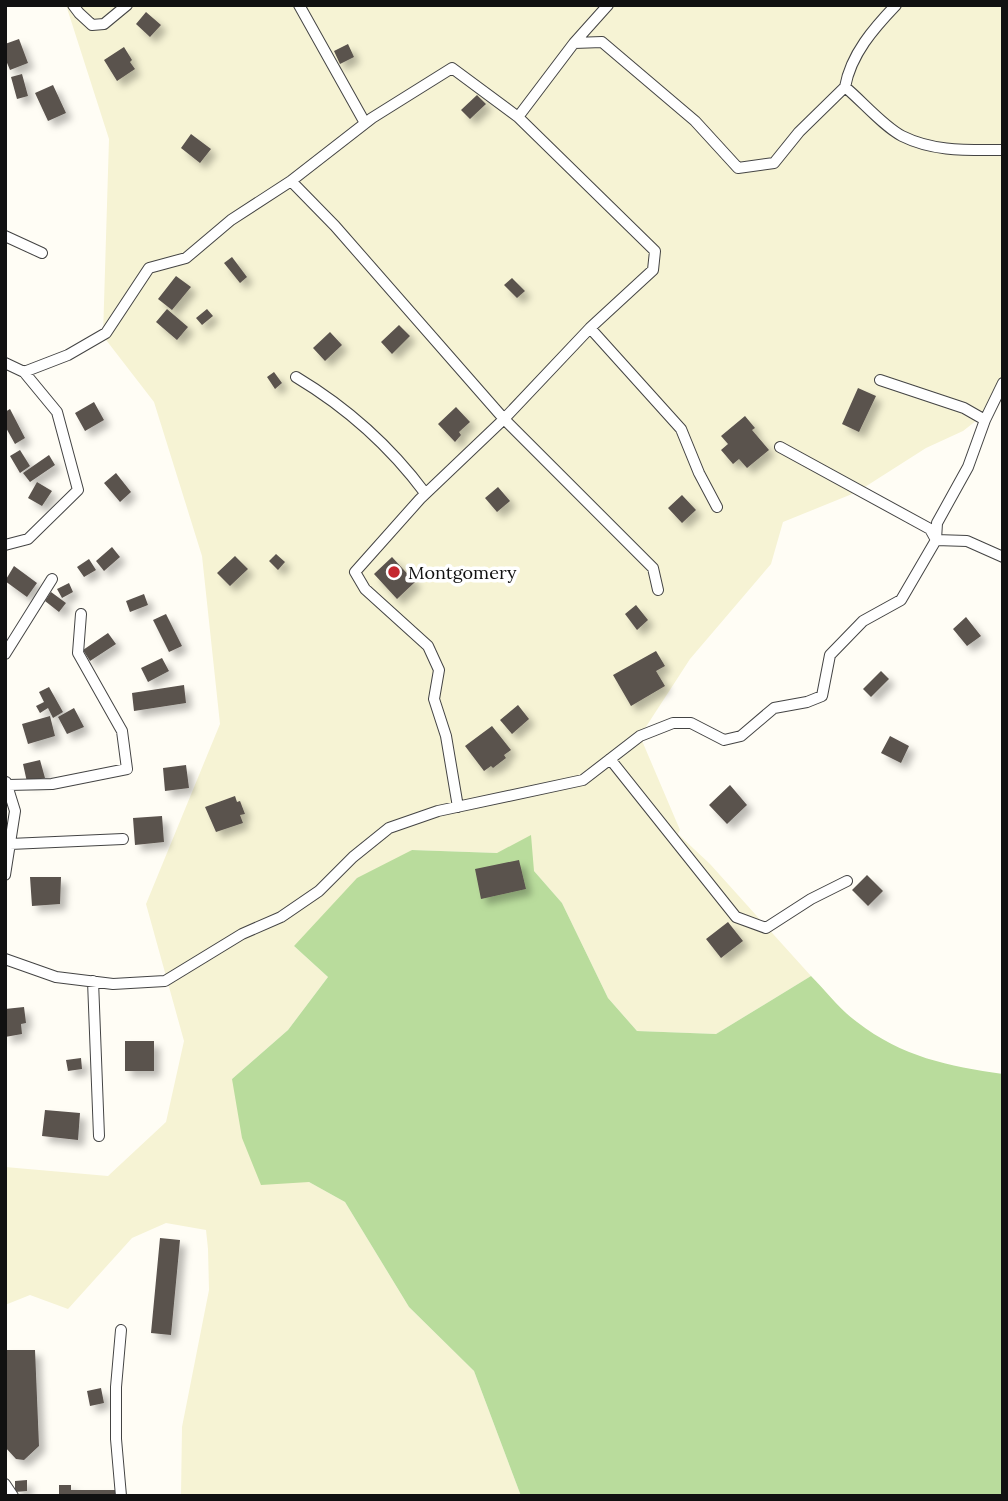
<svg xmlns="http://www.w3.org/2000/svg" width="1008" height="1501" font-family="Lora,serif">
<defs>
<filter id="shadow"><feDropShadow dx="6" dy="6" stdDeviation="3.5" flood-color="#0004"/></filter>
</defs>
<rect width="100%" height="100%" fill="#fffdf5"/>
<path fill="#f6f3d4" d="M66 5H1003V400L963 431 926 448 857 492 783 522 771 564 690 659 640 736 680 830 678 834 710 864 811 976 716 1034 637 1031 608 998 562 903 534 871 497 853 412 850 294 946 328 977 288 1030 232 1079 309 1182 345 1202 409 1307 474 1371 521 1496H181L182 1427 209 1290 208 1249 206 1230 166 1223 132 1238 68 1309 30 1295 5 1305V1167L108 1176 166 1122 184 1041 146 904 220 724 202 556 154 402 103 336 109 139Z"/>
<path fill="#b9dc9c" d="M531 835 534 871 562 903 608 998 637 1031 716 1034 811 976C826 991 840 1010 857 1022 902 1057 948 1066 1003 1074V1496H521L474 1371 409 1307 345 1202 309 1182 261 1185 242 1138 232 1079 288 1030 328 977 294 946 357 878 412 850 497 853Z"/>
<path fill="#5a524d" filter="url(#shadow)" d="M146 12 161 25 150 37 136 24Z
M19 39 28 63 10 70 5 58V44Z
M348 44 354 57 340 64 334 51Z
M124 47 132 60 130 62 135 69 117 81 104 60Z
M22 74 28 96 17 99 11 77Z
M53 85 66 113 48 121 35 93Z
M477 95 486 104 470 119 461 110Z
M191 134 211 149 200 163 181 148Z
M232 257 247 277 240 283 224 263Z
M176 276 191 287 172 310 158 299Z
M512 278 525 291 517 298 504 285Z
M167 309 188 327 177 340 156 322Z
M207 309 213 316 202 325 196 318Z
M399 325 410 336 392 354 381 342Z
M330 332 342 345 325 361 313 348Z
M274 372 282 383 275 389 267 377Z
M858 388 876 396 859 432 842 424Z
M94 402 104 420 85 431 75 413Z
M456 407 470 422 459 432 461 435 455 442 438 424Z
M10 409 25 438 15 444 5 426V412Z
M745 416 755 428 752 430 769 450 747 468 739 459 733 464 721 450 728 444 721 436Z
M20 450 30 466 20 473 10 456Z
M49 455 55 465 30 482 23 473Z
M116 473 131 492 120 502 104 483Z
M37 482 52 491 42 506 28 498Z
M498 487 510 501 497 512 485 498Z
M682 495 696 510 682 523 668 508Z
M112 547 120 557 104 571 96 561Z
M276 554 285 562 278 570 269 561Z
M235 556 248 569 230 586 217 573Z
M392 557 415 582 397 599 374 574Z
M89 559 96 570 84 577 77 567Z
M14 566 37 583 27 597 5 581Z
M69 583 73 592 62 598 57 589Z
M51 592 66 603 59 612 45 601Z
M144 594 148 605 130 612 126 601Z
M636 605 648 620 637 630 625 614Z
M166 614 182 646 169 652 153 620Z
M966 617 981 636 967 646 953 629Z
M108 633 116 644 90 661 83 650Z
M656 651 665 666 656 671 665 686 631 706 613 675Z
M162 658 169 671 148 682 141 668Z
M881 671 889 679 871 697 863 689Z
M184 685 186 703 134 711 132 693Z
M49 687 63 712 53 718 48 708 40 713 36 706 44 702 39 692Z
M518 705 529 719 512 734 500 720Z
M74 708 84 727 67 734 58 717Z
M50 716 55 736 28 744 22 724Z
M492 726 511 750 504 755 506 758 493 768 491 766 484 771 465 746Z
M890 736 909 746 901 763 881 753Z
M40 760 45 778 27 782 23 764Z
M186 765 189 788 165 791 163 768Z
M730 785 747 805 727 824 709 805Z
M235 796 237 802 240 801 245 814 240 815 243 823 216 832 205 807Z
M162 816 164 842 135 845 133 818Z
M519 860 526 889 481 899 475 869Z
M867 875 883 891 868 906 852 890Z
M30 877H61L60 904 32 906Z
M728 922 743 941 721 958 706 939Z
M24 1007 26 1023 21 1024 22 1034 5 1037V1009Z
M125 1041H154V1071H125Z
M81 1058 82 1069 68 1071 66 1060Z
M45 1110 80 1113 78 1140 42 1136Z
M160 1238 180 1240 171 1335 151 1333Z
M5 1350H35L39 1446 24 1460 16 1459 5 1447Z
M101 1388 104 1403 90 1406 87 1391Z
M27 1480V1491L15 1492V1481Z
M59 1485H71V1490H118V1496H59Z"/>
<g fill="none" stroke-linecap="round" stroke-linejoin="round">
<defs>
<path id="minor" d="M73 5 79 13 92 25 104 24 127 5
M299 5 365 123
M574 43 608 5
M845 87C851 54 874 28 896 5
M291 181 335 226 504 419 653 568 658 590
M5 236 42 253
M590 328 681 429 699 473 717 507
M5 363 24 372 68 355 106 333 149 268 186 258 231 220 291 181 372 118 452 68 518 117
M296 377C346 407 390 446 425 493
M880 380 964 408 985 420
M780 447 930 529 936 540 967 541 1003 557
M5 545 28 539 78 490 57 412 24 372
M5 654 52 579
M610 759 736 917 766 928 811 899 847 881
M8 785 52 784 127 769 122 731 78 653 81 614
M458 807 446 736 434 699 439 670 428 646 365 589 355 572 420 499 504 419 590 328 653 270 655 251 518 117 574 43 602 42 695 121 738 168 774 163 799 132 845 87C862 101 883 126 902 136 934 152 968 150 1003 150
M10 844 123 839
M5 875 15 811 6 782
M5 959 56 977 113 984 165 981 242 934 281 917 319 891 353 857 389 828 438 811 583 780 640 736 673 723H691L724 740 741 736 774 708 807 702 822 696 830 655 863 621 901 600 936 540 937 523 968 467 985 420 1003 383
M93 981 99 1136
M121 1330 116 1387V1439L121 1496
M5 1484 13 1496"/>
</defs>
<use href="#minor" stroke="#444" stroke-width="12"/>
<use href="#minor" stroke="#fff" stroke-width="10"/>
</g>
<circle fill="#c4262e" stroke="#fff" stroke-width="2.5" cx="394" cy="572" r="7"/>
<g text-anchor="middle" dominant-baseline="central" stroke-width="7" stroke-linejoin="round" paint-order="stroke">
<g font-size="18" fill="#111" stroke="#fff" text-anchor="start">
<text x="408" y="572">Montgomery</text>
</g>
</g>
<rect width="1008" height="1501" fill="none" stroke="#111111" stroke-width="14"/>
</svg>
